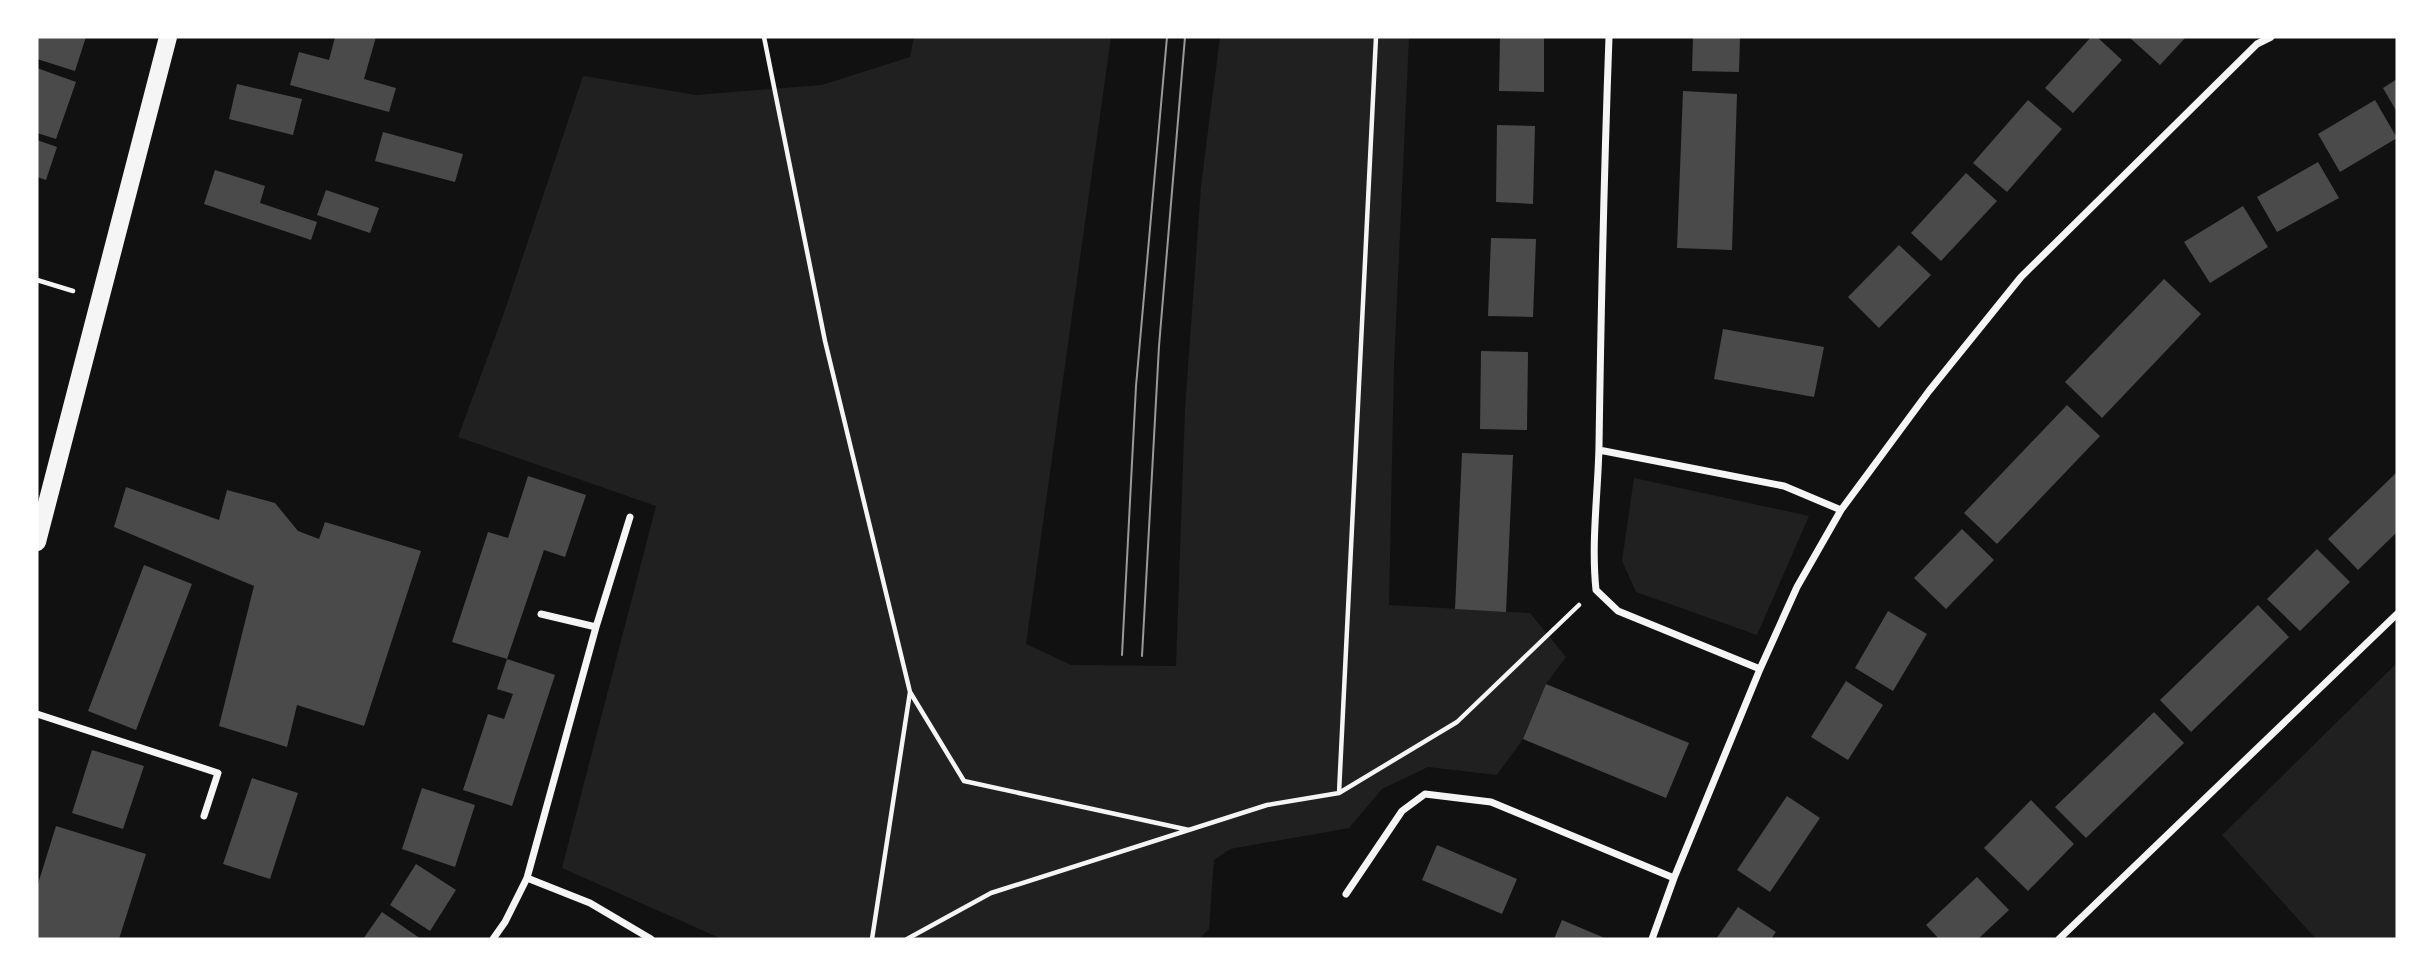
<svg xmlns="http://www.w3.org/2000/svg" width="2434" height="976" font-family="Lato,sans-serif">
<rect width="100%" height="100%" fill="#111"/>
<path fill="#202020" d="M914 37H1111L1026 644 1071 665 1176 666 1185 409 1201 186 1220 37H1409L1394 365 1389 605 1530 613 1566 657 1546 684 1523 739 1497 775 1428 767 1382 789 1349 828 1230 849 1214 860 1209 929 1199 939H722L562 868 656 506 458 437 504 313 583 76 696 95 822 85 910 57Z
M1634 478 1809 516 1757 635 1636 592 1622 561Z
M2397 663V939H2316L2222 835Z"/>
<path fill="#4a4a4a" d="M37 37H86L75 71 37 59Z
M335 37H376L364 79 396 88 389 112 290 85 299 52 329 60Z
M1500 37H1544V92L1499 91Z
M1693 37H1740L1739 72 1692 71Z
M2091 37H2097L2122 60 2073 113 2045 88Z
M2129 37H2186L2160 65Z
M37 68 76 82 56 139 37 133Z
M2397 79V112L2383 88Z
M237 84 302 99 293 135 229 119Z
M1683 91 1737 94 1732 250 1677 248Z
M2028 100 2062 129 2007 192 1973 163Z
M2375 100 2397 138 2340 172 2318 134Z
M1497 125 1535 126 1533 204 1496 202Z
M383 132 463 154 455 182 375 161Z
M37 140 57 147 46 180 37 177Z
M2318 162 2339 198 2277 232 2257 197Z
M215 170 265 186 260 203 317 222 311 240 204 204Z
M1966 173 1997 201 1941 261 1911 233Z
M326 190 379 208 370 233 317 215Z
M2243 206 2268 247 2210 283 2184 242Z
M1491 238 1536 239 1533 317 1488 316Z
M1899 245 1931 275 1879 328 1848 297Z
M2164 279 2201 314 2102 418 2065 382Z
M1723 329 1824 347 1814 397 1714 379Z
M1481 351 1528 352 1527 430 1480 429Z
M2067 405 2100 436 1997 544 1964 513Z
M1462 453 1513 455 1506 612 1455 609Z
M2397 472V532L2358 570 2328 539Z
M528 476 586 495 565 557 544 550 507 659 452 642 488 532 508 538Z
M126 487 219 520 227 490 275 503 298 531 319 539 325 522 421 551 364 726 297 705 287 747 219 726 254 586 114 527Z
M1962 529 1994 560 1946 609 1914 578Z
M2317 549 2350 582 2300 631 2267 599Z
M144 565 192 584 136 730 88 711Z
M2258 605 2289 637 2191 732 2160 700Z
M1888 611 1927 634 1893 691 1855 668Z
M507 659 555 675 512 806 463 790 488 714 504 719 513 694 497 689Z
M1846 681 1883 705 1848 760 1811 737Z
M1546 684 1689 743 1666 798 1523 739Z
M2154 712 2184 743 2086 838 2055 807Z
M92 750 144 766 123 829 72 813Z
M252 778 298 793 270 879 223 864Z
M422 788 475 805 455 867 402 849Z
M1787 796 1820 818 1770 892 1737 870Z
M2031 800 2074 844 2028 891 1984 848Z
M56 826 146 854 119 939H37V887Z
M1437 845 1517 879 1502 914 1422 880Z
M416 864 456 890 430 931 390 905Z
M1977 877 2009 910 1978 939H1939L1926 925Z
M1738 907 1776 932 1771 939H1716Z
M382 912 421 939H363Z
M1562 920 1607 939H1554Z"/>
<g fill="none" stroke-linecap="round" stroke-linejoin="round">
<path stroke="#f5f5f5" stroke-width="4.5" d="M764 37 825 341 910 692 964 781 1189 830
M37 280 73 291
M1339 793 1376 37
M872 939 910 692
M907 939 991 893 1267 805 1339 793 1457 722 1579 605"/>
<path stroke="#f5f5f5" stroke-width="7" d="M1609 37C1604 173 1601 310 1599 446 1598 494 1591 542 1596 590L1618 611 1760 669
M1599 450 1784 486 1841 510
M541 614 596 627
M37 714 218 773 204 816
M527 878 590 903 651 939
M1346 894 1402 811 1425 794 1491 802 1674 878
M493 939 505 922 527 878 596 627 630 517
M1652 939 1674 878 1760 669 1797 587 1841 510 1929 391 2021 277 2257 44 2271 37
M2059 939 2397 614"/>
<path stroke="#f5f5f5" stroke-width="18" d="M37 542 168 37"/>
<path stroke="#9a9a9a" stroke-width="2" d="M1122 655 1136 386 1167 37
M1142 656 1159 346 1185 37"/>
</g>
<rect width="2434" height="976" fill="none" stroke="#ffffff" stroke-width="77"/>
</svg>
